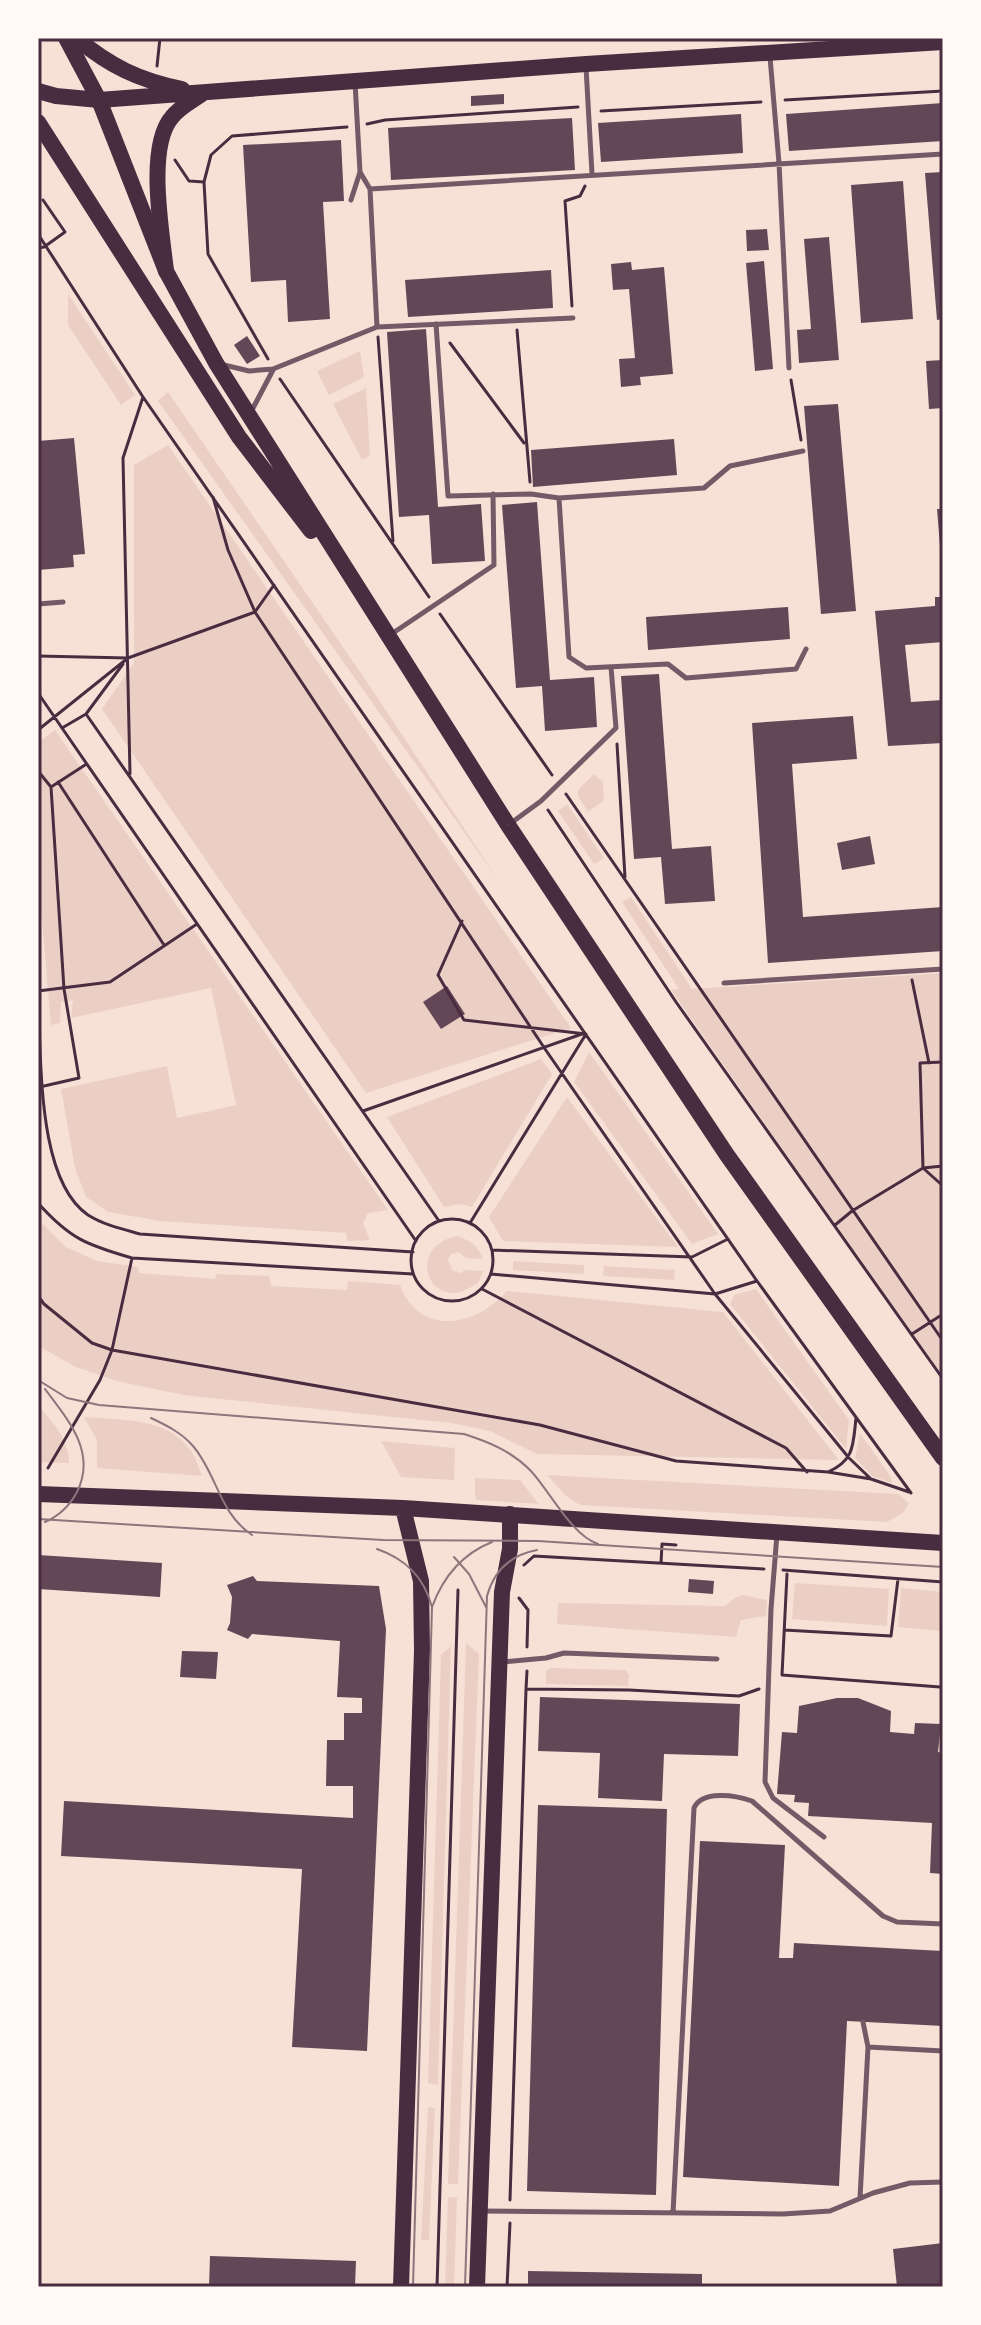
<svg xmlns="http://www.w3.org/2000/svg" width="981" height="2325" font-family="Mulish,sans-serif">
<rect width="100%" height="100%" fill="#f7e1d7"/>
<path fill="#ebcfc5" d="M68 294 135 395 121 405 68 325Z
M360 351 364 377 329 395 317 371Z
M366 388 370 456 362 460 333 404Z
M168 392 369 685 501 884 158 401Z
M168 445 571 1028 366 1093 102 709 134 663V465Z
M55 730 388 1210 368 1213 363 1223 370 1240 347 1241 346 1233 160 1221 108 1212 86 1197 75 1168 61 1089 167 1066 177 1118 236 1105 211 988 71 1018 73 1000 61 1002 60 1023 51 1025 38 873V743Z
M594 774 603 782 604 800 588 812 578 796V790Z
M567 804 604 858 594 864 558 811Z
M631 897 692 989 943 973V1378L671 990 679 989 622 902Z
M589 1052 718 1234 692 1244 574 1082Z
M541 1059 552 1074 472 1207 461 1204 444 1207 387 1117Z
M567 1097 678 1247 503 1241 489 1217Z
M38 1219 66 1247 97 1261 138 1267 139 1273 215 1279 216 1274 269 1276 271 1286 347 1290 348 1281 400 1285C420 1338 477 1326 507 1291L723 1312 839 1460 537 1454 490 1431 451 1423 183 1395 117 1381 76 1367 38 1346Z
M458 1236C471 1241 478 1246 483 1259L466 1258 458 1252 451 1254 448 1259 452 1270 460 1273 465 1270 483 1271 478 1283C471 1287 462 1293 454 1293 421 1293 414 1243 458 1236Z
M513 1261 584 1265V1274L513 1270Z
M604 1266 675 1270 674 1280 603 1276Z
M756 1289 849 1420 846 1449 730 1304 734 1295Z
M38 1406C53 1421 69 1441 69 1463L38 1462Z
M84 1417C119 1420 165 1417 189 1448 195 1455 198 1467 202 1476L97 1468V1440Z
M860 1433 891 1477 892 1483 872 1476 855 1458Z
M381 1441 455 1448 454 1480 401 1477Z
M547 1475 898 1494 909 1503 903 1513 887 1522 580 1505 566 1496Z
M475 1478 520 1480 539 1504 477 1500 475 1496Z
M795 1583 889 1589 887 1626 792 1619Z
M901 1588 943 1592V1631L898 1627Z
M742 1595 767 1600 766 1616 741 1620 736 1637 557 1624 558 1603 725 1606 733 1599Z
M466 1643 479 1654 458 2184H448Z
M451 1646 438 2085 428 2083 441 1655Z
M551 1668 626 1670 629 1675 628 1686 546 1684V1671Z
M428 2107 435 2108 429 2240H421Z
M448 2197 457 2198 454 2287H445Z"/>
<path fill="#644757" d="M504 94V104L471 106V96Z
M943 103V141L789 151 786 114Z
M741 114 743 153 601 162 598 123Z
M572 118 575 170 391 180 388 128Z
M341 140 344 201 323 202 330 319 288 322 286 280 251 282 243 145Z
M943 172V319L937 320 925 173Z
M903 181 913 319 861 323 851 185Z
M767 229 769 250 747 251 746 230Z
M829 237 839 360 799 363 797 330 811 329 804 239Z
M764 261 773 369 755 371 746 263Z
M631 262 632 270 664 267 673 374 640 377 641 385 621 387 619 359 635 358 629 289 613 290 611 264Z
M551 270 553 308 408 317 405 280Z
M426 329 438 507 481 504 485 561 432 564 429 515 399 517 387 332Z
M247 336 260 356 247 364 234 345Z
M943 360V408L929 409 926 361Z
M838 404 856 611 821 614 804 406Z
M74 438 85 554 73 555 74 567 38 570V441Z
M674 439 677 475 533 487 531 450Z
M537 502 550 680 594 677 597 727 545 731 542 686 516 688 502 505Z
M937 509H943V546H940Z
M935 597H943V642L905 645 911 702 943 700V743L888 746 875 611 935 606Z
M788 607 790 639 648 650 646 617Z
M659 674 672 849 711 846 715 901 665 904 661 857 634 859 621 676Z
M853 716 857 759 792 764 803 917 943 907V951L768 963 752 723Z
M870 836 875 864 842 870 837 843Z
M447 986 465 1014 441 1029 423 1002Z
M38 1555 162 1563 160 1597 38 1589Z
M253 1576 257 1581 379 1586 386 1629 367 2051 292 2047 302 1869 61 1856 64 1801 353 1818V1786H326L327 1740H344V1713H362V1698L337 1697 340 1641 252 1634 248 1639 227 1630 230 1623 232 1597 227 1585Z
M689 1579 714 1581 713 1594 688 1592Z
M182 1651 218 1652 216 1679 180 1677Z
M540 1697 740 1704 738 1756 664 1754 662 1801 598 1798 600 1753 538 1751Z
M837 1698H858L891 1711 890 1732 914 1734 915 1723 941 1724 938 1752 943 1753V1874L930 1873 932 1823 808 1816 809 1803 794 1802 795 1795 777 1794 782 1732 797 1733 799 1706Z
M538 1805 667 1809 656 2195 527 2191Z
M700 1841 785 1845 779 1958H793L794 1943 943 1951V2026L847 2021 839 2186 683 2177Z
M943 2243V2287H897L893 2249Z
M210 2256 356 2261 355 2287H209Z
M528 2271 702 2274V2287H528Z"/>
<g fill="none" stroke-linecap="round" stroke-linejoin="round">
<path stroke="#4a2c40" stroke-width="3" d="M157 66 160 38
M785 100 943 91
M601 111 761 102
M367 124 385 120 578 107
M175 160 189 181 204 182 208 254 268 359
M204 182 211 155 232 136 347 127
M38 234 143 397 757 1281 911 1493
M38 248 44 247 65 232 43 200
M572 306 565 201 580 196 585 186
M517 330 530 482
M378 337 393 541
M450 343 524 443
M280 379 429 597
M791 380 801 440
M213 497 228 550 255 612 545 1049 715 1294 849 1458 871 1479
M440 614 552 775
M38 656 128 658
M38 693 62 728 86 714 123 664
M86 714 439 1221
M62 728 416 1241
M38 730 128 658 255 612 274 585
M617 744 625 877
M38 771 51 787 64 989 79 1078 44 1086
M130 774 123 458 143 397
M58 782 164 945
M51 787 85 765
M566 794 943 1341
M548 810 676 1002 943 1379
M462 921 438 975 464 1020 586 1034 470 1223
M912 980 929 1063
M38 991 110 982 197 924
M38 1006C42 1062 37 1180 88 1215 104 1225 122 1229 140 1234L413 1252
M943 1062 920 1063 923 1168 943 1186
M363 1111 582 1034
M38 1203C70 1239 87 1245 132 1258L413 1274
M411 1260a41 41 0 1 1 82 0a41 41 0 1 1-82 0Z
M835 1225 852 1211 923 1168 943 1166
M492 1250 692 1257 728 1239
M491 1274 715 1294 757 1281
M482 1289 786 1448 807 1472
M38 1296 44 1304 92 1343 112 1350 540 1425 676 1461 828 1472 871 1479 909 1492
M912 1334 943 1314
M48 1468 100 1380 112 1350 132 1258
M828 1472C855 1460 853 1444 856 1418
M661 1563 662 1544 676 1545
M524 1565 534 1556 764 1569
M783 1570 943 1582
M787 1574 782 1675 940 1687 943 1689
M519 1598 528 1610 527 1647
M784 1630 891 1636 898 1579
M526 1689 527 1671
M510 2200 526 1689 629 1690 739 1696 759 1689
M437 2287 458 1590
M507 2287 510 2223"/>
<path stroke="#755966" stroke-width="5" d="M770 57 779 163 789 368
M586 67 592 174
M370 189 943 154
M351 200 360 172
M436 324 448 496 531 494 559 498 704 488 730 466 803 451
M377 327 573 318
M220 364 249 371 273 369 377 327 370 189 360 172 355 82
M252 410 273 370
M559 498 569 657 586 668 668 664 686 678 796 669 806 649
M38 604 63 602
M390 635 494 565 493 494
M511 823 541 801 616 728 611 667
M724 983 943 969
M777 1534 771 1609 765 1782 773 1798 824 1837
M503 1662 546 1658 564 1653 717 1659
M863 2022 868 2047
M860 2198 868 2047 943 2051
M481 2211 783 2214 830 2211 873 2193 910 2183 943 2182
M673 2213 694 1808C702 1790 735 1795 752 1801L883 1916 897 1922 943 1924"/>
<path stroke="#4a2c40" stroke-width="16" d="M66 38 99 100 166 271 216 363 508 825 727 1155 943 1458
M38 122 239 437 311 531
M38 1494 403 1508 943 1543
M401 2287 422 1651 421 1581 403 1508
M477 2287 502 1592 510 1549V1514"/>
<path stroke="#4a2c40" stroke-width="16" d="M76 38C110 66 138 80 182 89
M38 91 56 96 99 100 586 64 943 42
M166 271C162 233 146 147 172 117 180 107 192 101 202 94"/>
<path stroke="#8f747c" stroke-width="2" d="M38 1380 67 1398 99 1405 464 1434C489 1442 511 1451 530 1470 550 1491 571 1535 598 1544
M45 1389C68 1420 97 1452 77 1492 70 1505 59 1516 45 1522
M151 1418C166 1425 182 1433 193 1446 217 1474 219 1513 252 1535
M38 1519 383 1540 538 1541 943 1567
M377 1549C406 1559 424 1577 432 1607L413 2287
M454 1557 469 1574 486 1607
M432 1607C443 1577 462 1554 492 1542
M465 2287 487 1596C494 1571 510 1555 537 1550"/>
</g>
<rect width="981" height="2325" fill="none" stroke="#fffaf5" stroke-width="80"/>
<rect x="40" y="40" width="901" height="2245" fill="none" stroke="#4a2c40" stroke-width="3"/>
</svg>
